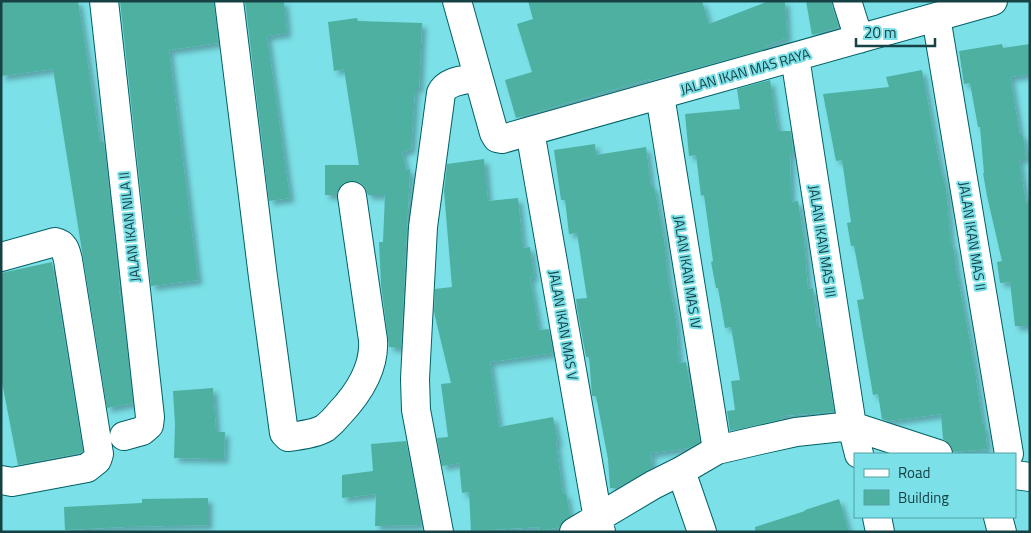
<svg xmlns="http://www.w3.org/2000/svg" width="1031" height="533" font-family="'Titillium Web',sans-serif">
<defs>
<filter id="shadow"><feDropShadow dx="4.5" dy="4.5" stdDeviation="2.5" flood-color="#0004"/></filter>
</defs>
<rect width="100%" height="100%" fill="#7be0e7"/>
<path fill="#4eb0a1" filter="url(#shadow)" d="M1 1H78L100 142H104L120 290H119L123 313 133 403 107 408 53 69 1 76Z
M120 1H214L218 43 169 50 198 280 151 286Z
M245 1H284L287 33 267 36 290 198 269 201Z
M528 1H702L709 24 769 1H785L787 38 765 46 766 49 682 72V71L650 81 649 79 516 118 505 80 532 72 517 24 533 19Z
M806 1H832V6L839 27 812 35Z
M357 18 358 21 422 23 419 88H415L411 149 402 152 406 170 410 169 401 348 389 347 388 338 381 285 379 242H383L385 195H368L364 186 357 181H350L342 184 338 190 337 195H325V165H359L344 69 334 71 328 22Z
M1002 44 1003 48 1030 44V74L1010 77 1020 135H1023L1026 159H1019L1026 203 1030 202V326H1015L1010 282 1000 283 997 262 1002 261 987 196 983 173H984L980 127H978L970 83 964 84 959 51Z
M922 70 939 162 946 189 951 245H953L956 268 972 352 983 426H985L987 449 953 452 950 444 943 439 941 414 888 421 882 419 878 394 873 395 857 300 864 299 854 246H851L847 223 851 222 842 160 836 161 823 94 889 87 886 77Z
M770 80 778 131H791L793 153 790 154 791 202 798 201 804 240 808 289 813 288 817 328H821L834 412 782 416 783 419 730 431 727 411 735 410 731 381 740 380 731 327 725 328 718 288H716L711 262 713 261 704 195 701 196 696 155 689 156 685 114 740 109 737 89Z
M595 144 596 155 646 147 651 187 654 186 664 239 668 279 676 320 679 363 686 362 700 442 689 448 651 453 652 468 618 488H610L608 459 596 396H592L589 357H586L577 308 576 299 587 298 577 233 569 234 565 200H561L554 150Z
M484 159 488 201 518 198 523 248 530 247 534 277 530 278 539 330 549 329 553 353 490 362 499 427 553 417 558 442 556 443 563 494 566 493 570 516 566 519 561 524 560 527 540 531 539 527 471 531 469 492 462 493 459 463 442 466 437 438 448 437 441 384 451 383 434 312 435 289 452 287 444 191 447 164Z
M52 262 83 451 80 453 18 465 1 377V273Z
M213 388 216 432H225L224 459 174 458 175 424 173 391Z
M406 441 419 509V525L375 526 376 494 342 498V475L373 471 371 444Z
M208 498V525L124 527 65 530 64 507 142 503V499Z
M839 499 849 532H755V527L805 511V510Z"/>
<g fill="none" stroke-linecap="round" stroke-linejoin="round">
<defs>
<path id="minor" d="M104 1 150 417 149 425 142 431 124 436
M229 1 263 277 284 433 288 437C297 436 317 433 325 428 330 424 335 419 339 414 358 394 375 369 373 340L352 196
M457 1 494 133 497 138 502 139 993 1
M847 1 859 39
M936 17 1009 454
M795 57 852 426 859 454
M660 95 717 450
M530 131 598 519 601 532
M1 257 55 242C65 244 66 252 68 260L99 454 97 460 87 468 12 482 1 480
M681 471 702 532
M1015 475 1030 477
M877 517 880 532
M998 517 1002 532
M439 532 416 410 415 379 423 227 441 93C447 80 466 80 478 77
M574 532 653 485 681 471 717 450 760 440 796 432 852 426 938 454"/>
</defs>
<use href="#minor" stroke="#016066" stroke-width="30"/>
<use href="#minor" stroke="#fff" stroke-width="28"/>
</g>
<g text-anchor="middle" dominant-baseline="central" stroke-width="4" stroke-linejoin="round" paint-order="stroke">
<g font-size="14" fill="#174245" stroke="#7be0e7">
<text transform="translate(745 71) rotate(-16)">JALAN IKAN MAS RAYA</text>
<text transform="translate(129 227) rotate(-96)">JALAN IKAN NILA II</text>
<text transform="translate(973 236) rotate(81)">JALAN IKAN MAS II</text>
<text transform="translate(823 241) rotate(81)">JALAN IKAN MAS III</text>
<text transform="translate(688 272) rotate(81)">JALAN IKAN MAS IV</text>
<text transform="translate(564 325) rotate(80)">JALAN IKAN MAS V</text>
</g>
</g>
<rect width="1031" height="533" fill="none" stroke="#174245" stroke-width="5"/>
<rect x="854" y="453" width="162" height="65" fill="#7be0e7" stroke="#53a1a6"/>
<rect x="864" y="469" width="25" height="8" fill="#ffffff" stroke="#53a1a6"/>
<text x="898" y="478" font-size="15" fill="#174245">Road</text>
<rect x="864" y="490" width="25" height="15" fill="#4eb0a1" stroke="#53a1a6"/>
<text x="898" y="503" font-size="15" fill="#174245">Building</text>
<path d="M856 38v8h79v-8" fill="none" stroke="#174245" stroke-width="2.5"/>
<text x="864" y="38" font-size="15" fill="#174245" stroke="#7be0e7" stroke-width="4" paint-order="stroke">20 m</text>
</svg>
